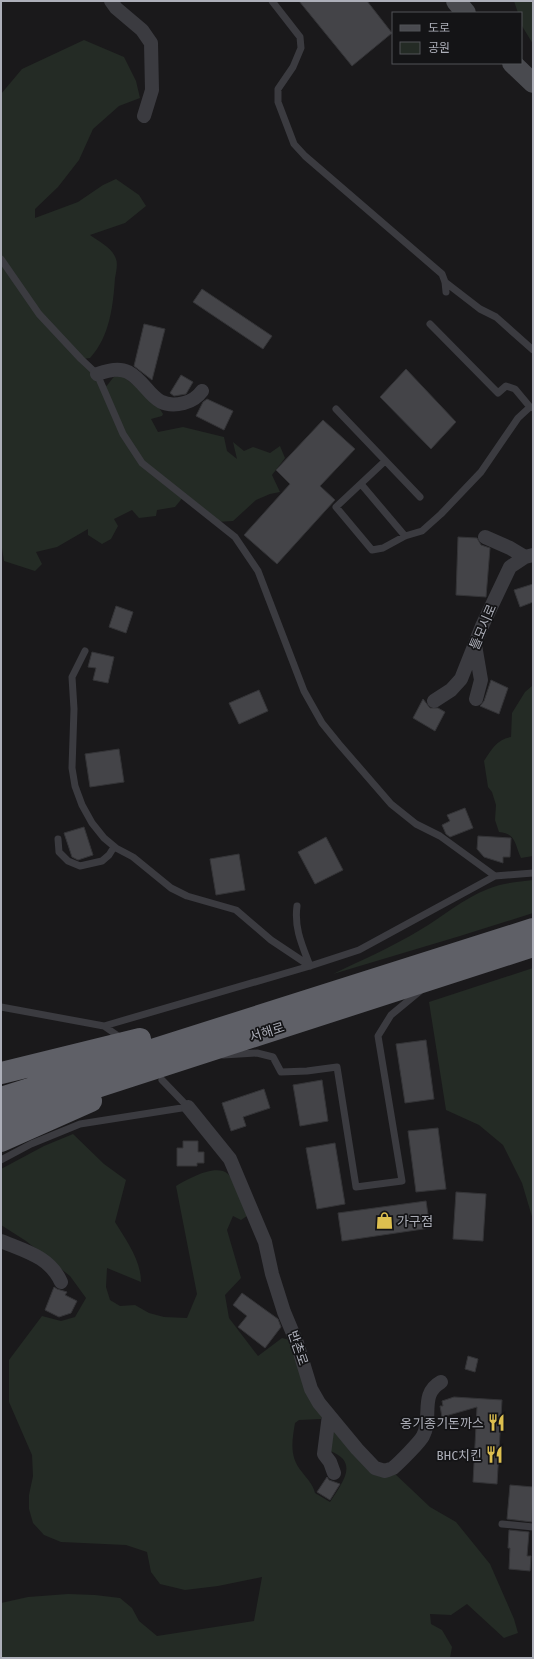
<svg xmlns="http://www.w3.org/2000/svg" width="534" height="1659" font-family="'Fira Sans Condensed','Noto Sans KR',sans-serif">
<rect width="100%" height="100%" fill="#1a191b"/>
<path fill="#242b25" d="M514 1H533V44L522 26 521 13H518Z
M84 40 124 57 136 81 140 98 119 106 93 129 79 160 58 187 35 209V218L78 202 103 185 116 179 139 195 146 206 125 223 90 235C99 242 112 247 116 259 118 264 116 273 115 278 113 306 110 336 90 358L82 359 104 388C111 383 111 376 120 374L156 403 163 414 162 416 151 419 158 432 183 427 224 437 227 451 237 459 233 442 244 451 253 447 270 453 280 446 285 458 272 475 280 492 270 494 256 500 233 521 216 522 184 496 175 507 157 510 156 516 139 518 132 510 114 519 118 526 111 539 102 544 88 535V529L57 547 36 552 42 564 35 571 4 561 1 542V94L22 69Z
M532 686 533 687V856L521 858C515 845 516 833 499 832L495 820 496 805 492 792 488 787 484 761C491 750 497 739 511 737L512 713 525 692Z
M533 880V913L460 936 333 974C362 960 392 947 420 930 442 917 464 898 488 889 502 883 518 882 533 880Z
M533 968V1220L522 1183 503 1145 479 1125 446 1110 429 1002Z
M73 1134 104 1164 126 1180 115 1222C126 1240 141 1260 141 1282L107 1268 106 1287 110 1300 120 1306 135 1305 149 1313 164 1317 187 1318 197 1294 176 1186C188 1179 216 1163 228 1174 233 1179 244 1209 247 1216L241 1220 233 1216 227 1230 241 1278 225 1295 229 1318 258 1356 282 1338 290 1340 322 1416 321 1419 299 1420 295 1423C292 1441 289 1457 302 1472 307 1479 313 1484 315 1493L330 1502C342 1483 360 1462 330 1451L335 1423 357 1449 393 1472 430 1507 456 1522 490 1564 514 1619 518 1633 504 1638 467 1604 451 1615 430 1614 431 1624 442 1630 452 1647 450 1658H1V1603L28 1597 68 1594 95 1595 120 1598 132 1608 139 1621 157 1636 254 1621 262 1577 218 1586 185 1590 160 1584 151 1572 147 1552 126 1545 61 1542 44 1535 33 1523 29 1509V1495L33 1476 32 1455 9 1402V1360L42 1316 61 1321 75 1317 86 1298 70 1276 26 1241 1 1225V1169L44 1146Z"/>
<path fill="#444448" stroke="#343437" d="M299 1H367L392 33 352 66Z
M202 289 272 336 263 349 193 302Z
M144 324 165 329 152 380 134 366Z
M406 369 456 422 431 449 380 397Z
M181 375 193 382 186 394 174 396 170 393Z
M207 399 233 411 224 430 196 416 203 402Z
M323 420 355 449 320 486 335 500 277 564 244 535 290 484 276 470Z
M458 537 477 538 481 545 490 548 486 597 456 595Z
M533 584V602L520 607 514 590Z
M116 606 133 612 126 633 109 627Z
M92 652 114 657 108 683 93 680 96 668 88 667Z
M491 680 508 688 499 714 480 706 484 701Z
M259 690 268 711 239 724 229 703Z
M423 699 430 708H438L445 712 435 731 413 718Z
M119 749 124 782 90 787 85 754Z
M465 808 473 828 450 837 446 834 442 825 450 821 447 815Z
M84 827 93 855 78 860 72 857 64 833Z
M478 836 511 838 510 857H503V863L484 857 477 849Z
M326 837 343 870 315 884 298 852Z
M239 854 245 890 216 895 210 859Z
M426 1040 434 1099 405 1103 396 1044Z
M322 1080 328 1121 300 1126 293 1085Z
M264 1089 270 1108 243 1117 246 1126 231 1131 222 1103Z
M438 1128 446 1189 416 1192 408 1131Z
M183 1141H198V1152H204V1163H197V1166H177V1148H183Z
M335 1143 345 1204 317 1209 306 1148Z
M456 1192 486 1194 483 1241 453 1239Z
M426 1201 430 1228 342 1241 338 1213Z
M54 1287 57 1289 67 1292 65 1295 77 1301 71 1313 59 1317 45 1310Z
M242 1293 278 1319 281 1327 265 1348 238 1327 247 1316 233 1305Z
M468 1356 478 1359 475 1372 465 1369Z
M454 1397 502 1400 497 1484 473 1482 477 1407 442 1417 440 1406H443L442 1401Z
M327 1477 329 1480 340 1484 330 1500 317 1492Z
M510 1485 533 1487 532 1522 507 1519Z
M509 1530 529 1532 527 1556H531L530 1571 509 1569 510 1548H508Z"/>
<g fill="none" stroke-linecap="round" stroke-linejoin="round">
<path stroke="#3b3b40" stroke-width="7" d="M272 1 300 37 301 48 293 67 278 89V102L294 144 305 156 442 274 445 282 446 292
M1 259 39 314 81 359 97 374 123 434 142 463 235 537 258 571 304 691 322 723 339 744 391 804 416 824 440 836 495 876
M445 282 480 309 496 317 533 350
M430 324 498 393 506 386 515 389 530 407
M336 409 420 497
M385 461 336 507 372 550 383 548 405 536 422 531 441 514 481 472 518 418 530 407 533 408
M361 484 405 536
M85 651 72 677 74 709 72 768 75 786 82 805 92 823 104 838 116 848 133 857 171 888 187 896 236 910 271 940 310 966
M58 839 59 852 68 861 80 866 102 861 109 855 114 847
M297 906C294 928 302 945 310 966
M1 1007 104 1026
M121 1038 104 1026 310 966 359 950 495 876 533 873
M223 1055 257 1053 273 1057 281 1072 307 1071 337 1067 356 1187 402 1181 378 1036 391 1015 420 991
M162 1080 188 1107
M1 1160 31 1144 80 1124 188 1107
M502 1524 533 1527"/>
<path stroke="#3b3b40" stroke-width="14" d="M111 1 116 8 142 30 151 43 152 90 144 116
M97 374C107 371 118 367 128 372 150 384 152 411 184 403 192 401 197 398 202 391
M485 537 510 548 525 557
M475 645 481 680 476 699
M434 701 451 690 461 679 482 626 510 567 525 557 533 555
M188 1107 230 1159 265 1242 272 1274 284 1312 297 1343 311 1389 319 1403 357 1449 375 1468 385 1471C387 1470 391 1469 393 1468 399 1463 420 1442 423 1436 433 1418 419 1394 441 1382
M1 1241C25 1251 50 1257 61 1282
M329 1415 324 1454 330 1462 334 1473"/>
<path stroke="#494a4f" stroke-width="20" d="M456 1 466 13
M512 63 533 83"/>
<path stroke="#5f6067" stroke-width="22" d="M1 1073 140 1039
M1 1098 533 929
M1 1118 533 946
M1 1141 91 1101"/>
</g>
<defs>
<symbol id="shop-bare" viewBox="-9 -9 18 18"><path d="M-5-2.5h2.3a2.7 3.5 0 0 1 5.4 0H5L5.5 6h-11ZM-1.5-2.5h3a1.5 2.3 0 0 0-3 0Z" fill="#ddbf4f" stroke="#141416" stroke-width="2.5" paint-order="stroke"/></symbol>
<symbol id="restaurant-bare" viewBox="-9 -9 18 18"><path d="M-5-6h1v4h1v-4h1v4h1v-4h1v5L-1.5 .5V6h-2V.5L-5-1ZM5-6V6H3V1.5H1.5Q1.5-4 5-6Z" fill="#ddbf4f" stroke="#141416" stroke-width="2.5" paint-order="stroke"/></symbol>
</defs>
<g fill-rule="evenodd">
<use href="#shop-bare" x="372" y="1208" width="25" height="25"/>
<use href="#restaurant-bare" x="484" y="1410" width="25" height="25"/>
<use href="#restaurant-bare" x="482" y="1442" width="25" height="25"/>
</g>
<g text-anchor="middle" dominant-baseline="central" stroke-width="3.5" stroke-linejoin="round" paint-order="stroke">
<g font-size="13" fill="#adafb9" stroke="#141416">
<text transform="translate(483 627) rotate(-67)">틀모시로</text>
<text transform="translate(267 1032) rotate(-18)">서해로</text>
<text transform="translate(298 1348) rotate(71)">반촌로</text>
</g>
<g font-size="13" fill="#adafb9" stroke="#141416" text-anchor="end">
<text x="397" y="1221" text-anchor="start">가구점</text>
<text x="484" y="1423">옹기종기돈까스</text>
<text x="482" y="1455">BHC치킨</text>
</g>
</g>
<rect width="534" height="1659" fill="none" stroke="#adafb9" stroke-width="4"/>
<rect x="392" y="12" width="130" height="52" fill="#141416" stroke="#515257"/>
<rect x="400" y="25" width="20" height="6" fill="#494a4f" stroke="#515257"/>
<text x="428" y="32" font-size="12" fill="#adafb9">도로</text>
<rect x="400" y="42" width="20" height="12" fill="#242b25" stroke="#515257"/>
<text x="428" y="52" font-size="12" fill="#adafb9">공원</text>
</svg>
